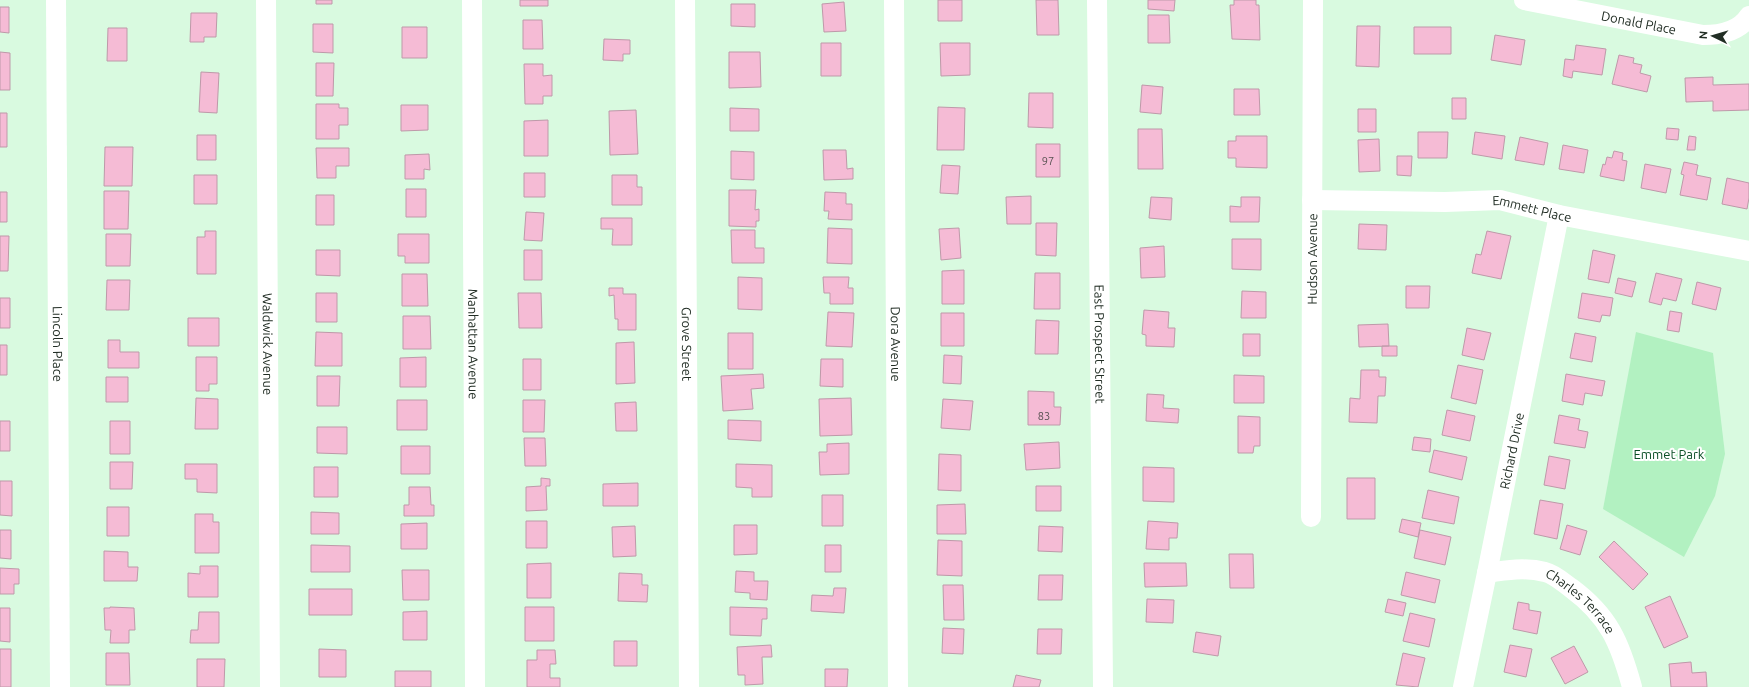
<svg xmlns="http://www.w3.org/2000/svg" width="1749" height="687" font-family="Ubuntu,sans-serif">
<rect width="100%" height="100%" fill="#d9fae0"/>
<path fill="#b2f1c1" d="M1636 332 1713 353 1725 454 1715 496 1684 557 1603 509Z"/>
<path fill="#f5bbd5" stroke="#be99a9" d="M316 0H332V4H316Z
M520 0H548V6H520Z
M938 0H962V21H938Z
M1036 0H1058L1059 35H1037Z
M1148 0H1175L1174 11 1148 9Z
M1234 0H1256V5H1259L1260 40 1232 39 1230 5H1234Z
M844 2 846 31 824 32 822 4Z
M731 4H755V27L731 26Z
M0 7H9V33L0 32Z
M191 13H217L216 37H204V42H190Z
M1148 15H1169L1170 43H1148Z
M523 20H542L543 49H523Z
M313 24H333V53L313 52Z
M1357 26H1380L1379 67 1356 66Z
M402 27H427V58H402Z
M1414 27H1451V54H1414Z
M108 28H127V61H107Z
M1495 35 1525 40 1521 65 1491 60Z
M604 39 630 40V54H623V61L603 60Z
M821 43H841V76H821Z
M940 43H970V75L941 76Z
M1576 45 1606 49 1602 75 1573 71 1572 78 1563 76 1565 59 1574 60Z
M0 52 10 53V90H0Z
M729 52H760L761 87 729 88Z
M1619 55 1634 58 1633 63 1642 65 1640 73 1651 76 1647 92 1612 84Z
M316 63H334L333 96H316Z
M524 64H543V76L552 75V96H543V104H525Z
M201 72 219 73 217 113 199 112Z
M1713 77V85L1749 84V110L1713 111V101L1686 102 1685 78Z
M1142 85 1163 87 1161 114 1140 112Z
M1234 89H1259L1260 115H1234Z
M1029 93H1053V128L1028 127Z
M1452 98H1466V119H1452Z
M316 104H339V108H348V125H339V139H316Z
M401 105H428V130L401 131Z
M938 107 965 108 964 150H937Z
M730 108 759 109V131H730Z
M1358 109H1376V132H1358Z
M636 110 638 154 610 155 609 111Z
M0 113H7V147H0Z
M548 120V156H524V121Z
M1667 128 1679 129 1678 140 1666 139Z
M1138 129H1162L1163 169H1138Z
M1418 132H1448L1447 158H1418Z
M1475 132 1505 136 1502 159 1472 154Z
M197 135H216V160H197Z
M1236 136H1267V168L1236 167V158H1228V141H1236Z
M1689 136 1696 137 1695 150H1687Z
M1520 137 1548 143 1544 165 1515 160Z
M1379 139 1380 171 1359 172 1358 140Z
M1036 144H1060V177H1036Z
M1563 145 1588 150 1584 173 1559 169Z
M105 147H133L132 186H104Z
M316 148H349V166H336V178H317Z
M823 150H846L847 169 853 168V179L824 180Z
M731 151 754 152V180L731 179Z
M1614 151 1623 153 1622 160 1627 161 1624 181 1600 176 1603 164 1605 165 1607 157 1612 158Z
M429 154 430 170 424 169V179H405V155Z
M1397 156H1412L1411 176 1397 175Z
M1684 162 1698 165 1696 175 1711 178 1707 200 1680 195 1684 175 1681 174Z
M1645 164 1671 169 1666 193 1641 188Z
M942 165 960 166 958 194 940 193Z
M524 173H545V197H524Z
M194 175H217V204H194Z
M612 175H637V187H642V205H612Z
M1727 178 1749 183V198L1747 209 1722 204Z
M406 189H426V217H406Z
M729 190H756L755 210 759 209V221H756V227L729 226Z
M104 191H129L128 229H104Z
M0 192H7V222H0Z
M825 192 846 193V204H852V220L828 219 829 211H824Z
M316 195H334V225H316Z
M1031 196V224H1007L1006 197Z
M1151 197 1172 198 1171 220 1149 218Z
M1241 197H1260L1259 222H1230V206L1241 207Z
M526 212 544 213 542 241 524 240Z
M601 218H632V245H612L613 229H601Z
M1036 223H1057L1056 256 1036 255Z
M1359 224 1387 225 1386 250 1358 249Z
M828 228 852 229V264L827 263Z
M959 228 961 258 941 260 939 229Z
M731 230H755V248H764V263H732Z
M205 231H216V274H197V237H205Z
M1487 231 1511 236 1501 279 1472 273 1476 254 1481 255Z
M106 234H131L130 266H106Z
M398 234H429V263H405V256H398Z
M0 236H9L8 271H0Z
M1232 239H1261V270L1232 269Z
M1164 246 1165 277 1141 278 1140 248Z
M316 250H340V276L316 275Z
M524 250H542V280H524Z
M1593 250 1615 255 1609 283 1588 279Z
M964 270V304H942V271Z
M1035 273H1060V309H1034Z
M1656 273 1682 279 1676 301 1663 298 1661 305 1649 302Z
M402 274H427L428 306H402Z
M738 277 762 278V310L738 309Z
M823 277H849L848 288H853V304H830V293H824Z
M1618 278 1636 282 1632 297 1615 293Z
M107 280H130L129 310H106Z
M1697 282 1721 288 1716 310 1692 304Z
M1406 286H1430L1429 308H1406Z
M609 288H623V294H636V330H618V319H615L614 295 609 296Z
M1242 291 1266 292V318H1241Z
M316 293H337V322H316Z
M518 293H541L542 328H519Z
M1582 293 1613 298 1610 316 1602 315 1600 322 1578 318Z
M0 298H10V328H0Z
M1144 310 1169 312 1168 328H1175L1174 347 1146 346V335L1142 334Z
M1670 311 1682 313 1679 332 1667 330Z
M828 312 854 313 852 347 826 346Z
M941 313H964V346H941Z
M403 316H430L431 349H403Z
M188 318H219V346H188Z
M1036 320 1059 321 1058 354H1035Z
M1388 324 1389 346 1359 347 1358 325Z
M1467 328 1491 333 1484 360 1462 355Z
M316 332 342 333V366H315Z
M728 333H753V369H728Z
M1575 333 1596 337 1592 362 1570 358Z
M1243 334H1260V356H1243Z
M108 340H120V352H139V368H108Z
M634 342 635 383 616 384V343Z
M0 345H7V375H0Z
M1382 346H1397V356H1382Z
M944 355 962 356 961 384 943 383Z
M196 357H217V384H209V391H196Z
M426 357V387H400V358Z
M523 359H541V390H523Z
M821 359H843V387L820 386Z
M1458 365 1483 370 1476 404 1451 398Z
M1361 370H1379V377H1386L1385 396H1378L1377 423 1349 422 1350 398 1360 399Z
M763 374 764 388 751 389 753 409 723 411 721 376Z
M1566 374 1605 381 1602 396 1585 393 1583 405 1562 401Z
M1234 375 1264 376V403H1234Z
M317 376H340L339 406H317Z
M106 377H128V402H106Z
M1028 391 1054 392V407H1061L1060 425H1028Z
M1147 394 1164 395 1163 408 1179 409 1178 423 1146 421Z
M196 398 218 399V429H195Z
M851 398 852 435 820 436 819 399Z
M943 399 973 401 970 430 941 428Z
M397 400H427V430H397Z
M523 400H545L544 432H523Z
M636 402 637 431H616L615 403Z
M1447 410 1475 416 1470 441 1442 435Z
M1559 415 1580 419 1578 430 1588 432 1585 448 1554 443Z
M1238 416 1260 417V446H1254L1253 453H1238Z
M728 420 761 421V441L728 439Z
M0 421H10V451H0Z
M110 421H130V454H110Z
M317 427H347V454L317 453Z
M1414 437 1431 439 1430 452 1412 450Z
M524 438H545L546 466H525Z
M1059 442 1060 468 1026 470 1024 444Z
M849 443V474L820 475 819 452H827V444Z
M401 446H430V474H401Z
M1434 450 1467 457 1462 480 1429 472Z
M939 454 961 455V491L938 490Z
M1549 456 1570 460 1565 489 1544 485Z
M110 462H133L132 489H110Z
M185 464H217V493L197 492V479H185Z
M736 464 772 465V497H752V488L736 487Z
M314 467H338V497H314Z
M1143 467 1174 468V502L1143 501Z
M541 478 550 479V486H546L547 510 526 511V487L541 486Z
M1347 478H1375V519H1347Z
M0 481H12V516L0 515Z
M638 483V506H603V484Z
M1036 486H1061V511H1036Z
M409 487H430L431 505H434V516H404V505H409Z
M1428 490 1459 497 1454 524 1422 518Z
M822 495H843V526H822Z
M1540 500 1563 504 1557 539 1534 534Z
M965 504 966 534H937V505Z
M107 507H129V536H107Z
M311 512 339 513V534H311Z
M195 514H213V522H219V553H195Z
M1402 519 1421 523 1418 537 1399 532Z
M526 521H547V548H526Z
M1148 521 1178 523 1177 538H1169V550L1146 549Z
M427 523V549H401V524Z
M734 525H757V554L734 555Z
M1567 525 1587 531 1580 555 1560 549Z
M635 526 636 556 613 557 612 527Z
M1039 526 1063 527 1062 552 1038 551Z
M0 530H11V559L0 558Z
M1420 530 1451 537 1445 565 1414 558Z
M938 540 962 541V576L937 575Z
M1614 541 1648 574 1633 590 1599 557Z
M311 545 350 546V572H311Z
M825 545H841V572H825Z
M104 551 128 552V567H138L137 581H104Z
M1229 554H1253L1254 588H1230Z
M551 563V598H527V564Z
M1144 563H1186L1187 586 1145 587Z
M200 566H218V597H188V573L200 574Z
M0 568 19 569V584H14V594H0Z
M402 570H429V600H403Z
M736 571 754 572V581H768L767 600 750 599V593L735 592Z
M1406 572 1440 580 1435 603 1401 595Z
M619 573 642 574V585H648L647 602 618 601Z
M1039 575H1063L1062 600H1038Z
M943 585H963L964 620H944Z
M834 588H846L844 613 811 611 812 595 833 596Z
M309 589H352V615H309Z
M1670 596 1688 637 1664 648 1645 607Z
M1147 599 1174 600 1173 623 1146 622Z
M1388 599 1406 603 1403 616 1385 612Z
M1518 602 1529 604V610L1541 612 1537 634 1513 629Z
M110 607 134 608 135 630H129V643H110L111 630H105L104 608H110Z
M525 607H554V641H525Z
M730 607 767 608V619H762L761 636 730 635Z
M0 608H10V642L0 641Z
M427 611V640H403V612Z
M199 612H219V643H190L191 630H198Z
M1410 613 1435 619 1429 647 1403 641Z
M943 628 964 629 963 654 942 653Z
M1038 629H1062L1061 654H1037Z
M1196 632 1221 636 1218 656 1193 652Z
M614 641H637V666H614Z
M771 645 772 657H762L763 684 745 685V675H738L737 647Z
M1510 645 1532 649 1526 677 1504 672Z
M1574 646 1588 672 1565 684 1551 658Z
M0 649H11V687H0Z
M319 649 346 650V677H319Z
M537 650H555L556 664H550V678H560V687H527V660H537Z
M106 653H129L130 685H106Z
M1403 653 1425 658 1418 687 1396 685Z
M197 659H225L224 687H197Z
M1691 662 1692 673 1706 672 1707 687H1671L1669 664Z
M825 669H848L847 687H825Z
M395 671H431V687H395Z
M1016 675 1041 680 1039 687H1013Z"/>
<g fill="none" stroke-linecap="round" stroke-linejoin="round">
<g stroke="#fff" stroke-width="20">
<path id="s1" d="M56 0 60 687"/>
<path id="s2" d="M266 0 270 687"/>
<path id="s3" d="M472 0 475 687"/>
<path id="s4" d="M685 0 689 687"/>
<path id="s5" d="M894 0 898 687"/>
<path id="s6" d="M1097 0 1103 687"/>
<path id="s7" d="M1524 0 1703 35C1720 35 1739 32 1749 16"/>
<path id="s8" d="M1312 200 1445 202 1500 200 1559 215 1749 251"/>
<path id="s9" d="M1311 517 1313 0"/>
<path id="s10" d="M1487 573C1506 570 1526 567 1545 572 1554 574 1564 583 1571 588 1609 616 1620 643 1632 687"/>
<path id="s11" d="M1463 687 1487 573 1559 215"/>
</g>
</g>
<g text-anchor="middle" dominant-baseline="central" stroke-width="4" stroke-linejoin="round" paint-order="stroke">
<g font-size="11" fill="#575151">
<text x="1048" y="161">97</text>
<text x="1044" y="416">83</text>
</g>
<g font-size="13" fill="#222e25" stroke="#fff">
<text stroke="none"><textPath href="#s7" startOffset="117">Donald Place</textPath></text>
<text stroke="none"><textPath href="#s8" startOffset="221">Emmett Place</textPath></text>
<text stroke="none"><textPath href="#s9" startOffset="258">Hudson Avenue</textPath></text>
<text stroke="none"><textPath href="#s1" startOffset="344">Lincoln Place</textPath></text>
<text stroke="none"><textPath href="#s2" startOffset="344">Waldwick Avenue</textPath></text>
<text stroke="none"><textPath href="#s3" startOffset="344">Manhattan Avenue</textPath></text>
<text stroke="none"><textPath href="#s4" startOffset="344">Grove Street</textPath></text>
<text stroke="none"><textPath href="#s5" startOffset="344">Dora Avenue</textPath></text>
<text stroke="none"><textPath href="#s6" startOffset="344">East Prospect Street</textPath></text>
<text stroke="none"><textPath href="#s11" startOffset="241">Richard Drive</textPath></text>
<text stroke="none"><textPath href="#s10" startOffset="105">Charles Terrace</textPath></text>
</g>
<g font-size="13" fill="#0b4f27" stroke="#fff">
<text x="1669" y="454">Emmet Park</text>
</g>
</g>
<g transform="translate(1713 36) rotate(275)" stroke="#ffffff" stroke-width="3" paint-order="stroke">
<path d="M0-3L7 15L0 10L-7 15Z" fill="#222e25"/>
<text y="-6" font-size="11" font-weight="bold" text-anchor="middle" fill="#222e25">N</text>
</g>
</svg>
